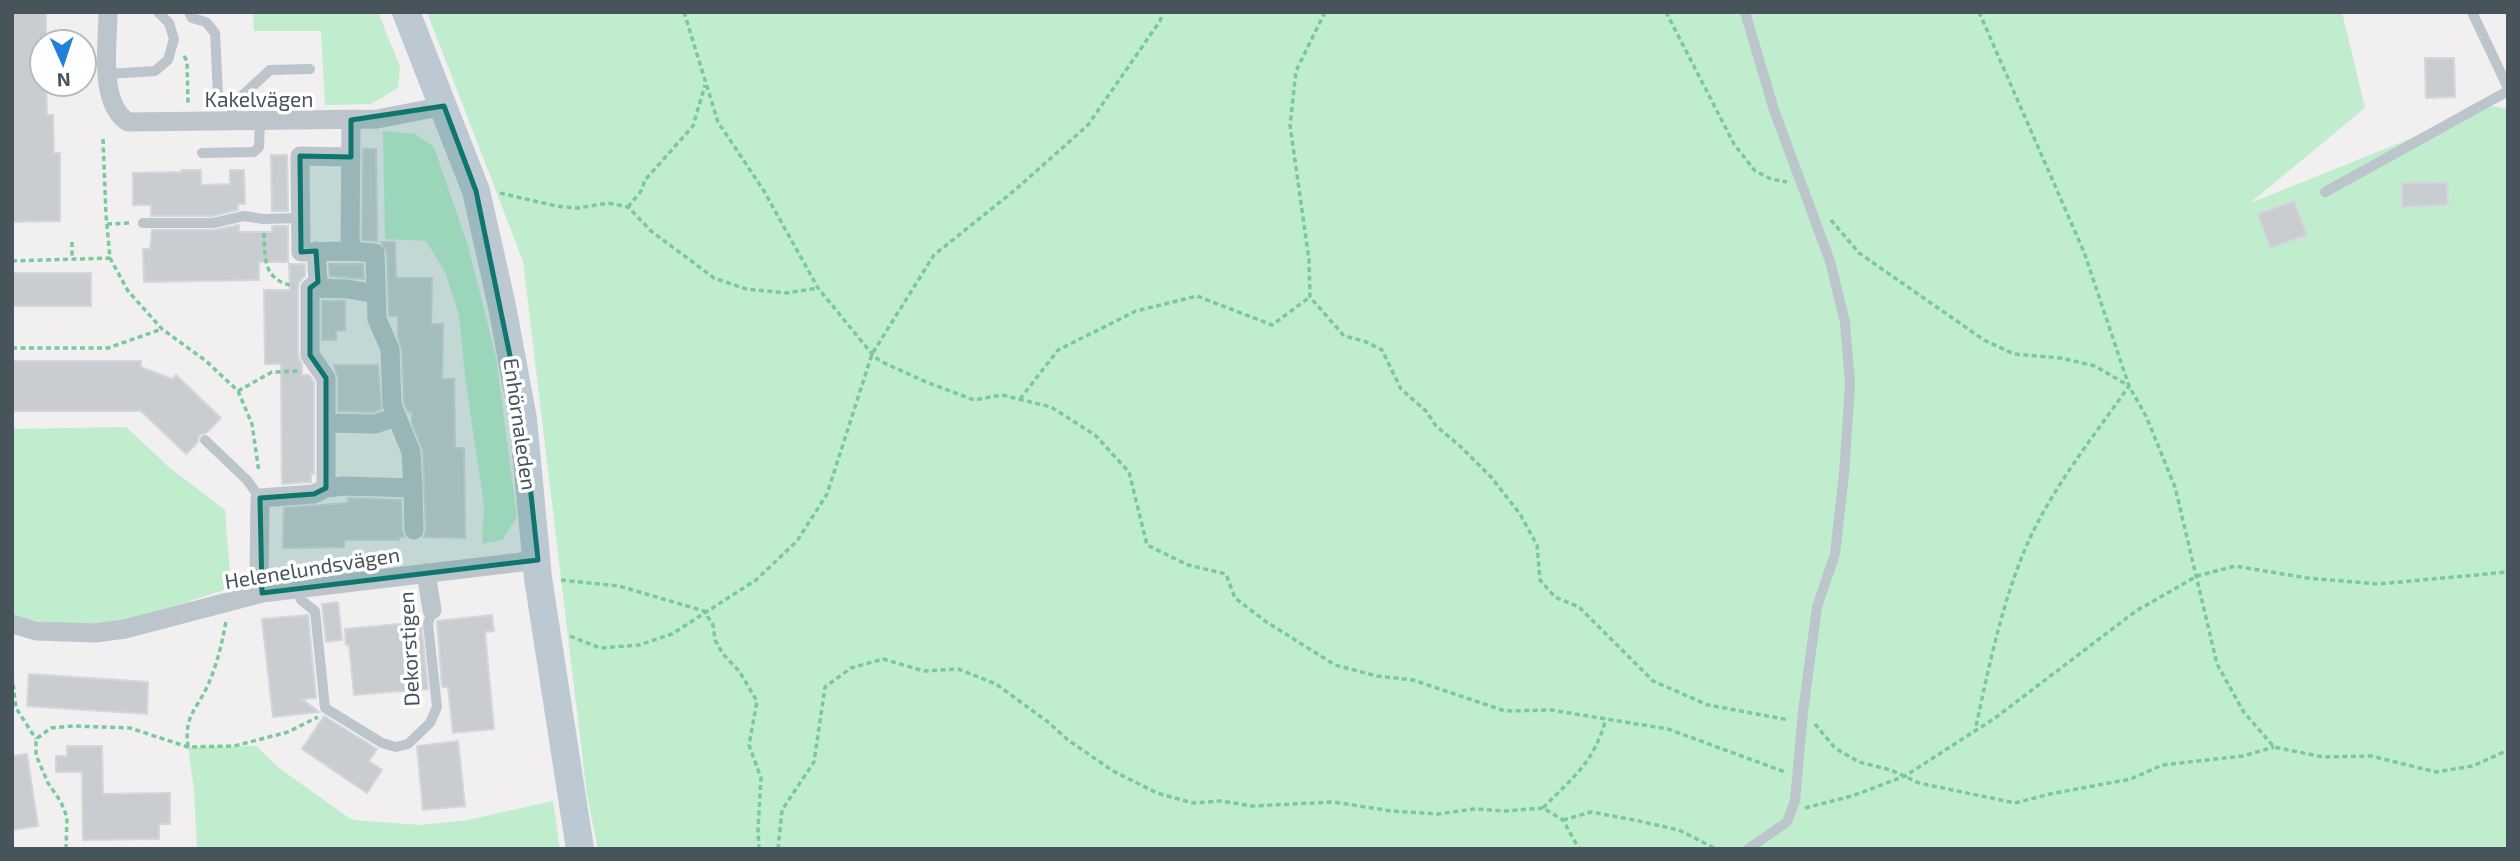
<svg xmlns="http://www.w3.org/2000/svg" width="2520" height="861" font-family="'Exo 2',sans-serif">
<rect width="100%" height="100%" fill="#f1efef"/>
<path fill="#bfedcd" d="M253 12H378L400 67 398 88 371 104 325 105 321 31H254Z
M427 12H2342L2365 108 2250 203 2492 106 2508 109V849H598L587 795 523 261Z
M383 131 415 134 434 147 468 246 496 357 517 517 502 540 482 544 484 505 466 384 459 315 445 272 426 241 385 239Z
M126 427 170 468 225 510 231 588C189 600 136 622 94 624 66 626 38 622 12 615V429Z
M256 746 279 768 352 820 421 825 468 820 553 801 560 849H197L194 790 188 747Z"/>
<path fill="#c9cdd1" stroke="#d3d6da" stroke-width="2" d="M12 12H46V42H42V84H46L47 115H53L54 153H60V221L12 222Z
M2425 58H2454L2455 97 2426 98Z
M363 149H376L377 241 362 240Z
M271 155H287L288 211H272Z
M182 170H201V185L230 184V170H244L245 204H238V210L212 216H151V205H133V173L182 172Z
M2447 182 2448 205 2402 207V183Z
M2294 201 2307 235 2270 248 2258 214Z
M239 225V232H272V226H288V262H259V280L144 282 143 249H150L152 230H213Z
M381 242H395L396 278H432L431 324H443L442 379H454L455 448H464L465 538 424 537 426 530 423 451 412 423V412H408L404 402 402 349 398 336V316H389L387 253Z
M289 264H305V276L299 282 298 288V355L302 365V375H309L314 382V474H311V482L282 484 281 364H265L264 290H290Z
M329 264H363L364 279 330 276Z
M12 273H91V306H12Z
M322 301H345V330L336 331V340H322Z
M12 361H141V367L172 379 176 375 221 418 206 433 199 435 198 442 186 454 141 411H12Z
M334 365H378L381 409 373 412 338 411V378Z
M348 498 401 500 402 530 404 537H399V540H344V547L283 548 284 508 348 503Z
M338 602 342 640 326 642 322 604Z
M308 615 316 698 302 699 319 712 273 717 262 619Z
M492 615 494 631 485 632 494 729 453 733 448 687H442L437 621Z
M421 622 428 689 354 695 349 645H346L345 629Z
M29 674 148 682 147 714 27 706Z
M324 716 377 749 369 761 382 770 367 793 302 749Z
M458 741 465 806 423 810 417 746Z
M67 746H102L103 794 170 793V824H159V839L83 840 82 772H56V756H67Z
M27 754 38 826 12 830V756Z"/>
<g fill="none" stroke-linecap="round" stroke-linejoin="round">
<path stroke="#79ca9b" stroke-width="3.5" stroke-dasharray="5 3.5" stroke-linecap="butt" d="M684 12 718 122 764 191 818 288 872 354 880 361 924 381 974 400 1002 395 1051 407 1095 435 1129 472 1147 545 1188 565 1226 574 1235 598 1265 621 1335 665 1377 676 1413 680 1505 711 1551 710 1668 729 1785 772
M1325 12 1296 71 1290 125 1309 260 1310 297 1344 336 1364 341 1382 350 1401 389 1426 411 1436 426 1460 446 1491 477 1520 514 1537 545 1540 580 1555 597 1579 607 1653 681 1708 705 1789 720
M1666 12 1734 144 1755 171 1771 179 1787 182
M1979 12 2084 252 2129 386 2146 416 2175 487 2217 664 2243 711 2274 747 2323 757 2371 756 2436 772 2473 766 2508 750
M184 56 187 61 188 104
M103 139 106 215 110 258 128 291 162 329 206 361 238 391 252 424 259 472
M500 193 556 206 578 208 608 203 628 207 651 231 714 278 746 289 787 293 818 288
M628 207 641 191 645 180 693 126 705 85
M1831 220 1859 253 1984 340 2014 354 2061 358 2095 366 2129 386C2091 440 2048 493 2023 554 2000 611 1988 671 1975 731
M107 224 131 223
M264 233C265 260 263 280 294 286
M72 242V259
M12 261 110 258
M12 348H108L162 329
M238 391 272 372 301 371
M1020 399 1058 350 1136 311 1197 296 1272 325 1310 297
M561 580 619 586 704 611 713 625 715 640 723 654 739 671 757 701 749 745 761 778 758 829 759 849
M570 636 600 648 639 645 672 634 756 580 797 541 827 494 872 354 934 255 1015 190 1088 125 1160 21 1163 12
M12 676 16 708 36 739
M1815 724 1835 748 1859 762 1891 770 1919 783 2015 803 2050 794 2131 779 2162 765 2243 756 2274 747
M188 747C184 715 196 711 208 685 217 664 222 644 226 621
M1543 808C1574 776 1593 764 1606 719
M1805 808 1852 796 1905 776 1995 718 2136 611 2197 576 2235 566 2307 578 2378 584 2508 572
M1563 820 1591 812 1634 820 1679 830 1716 849
M66 849 67 817 61 802 48 783 36 755V739L51 728 74 726 130 728 188 747 234 746 288 732 318 717
M778 849 782 810 814 762 825 687 851 668 883 659 924 671 958 669 996 684 1048 722 1068 740 1113 771 1157 793 1193 803 1221 801 1252 806 1334 802 1391 811 1438 814 1474 809 1505 811 1543 808 1563 820 1579 849"/>
<path stroke="#bbc5cb" stroke-width="10" d="M189 12 192 18 206 22 215 33 218 94 232 105V121
M1745 12 1774 110 1830 261 1845 322 1850 384 1844 474 1835 554 1817 607 1803 712 1795 801 1787 822 1748 849
M2472 12 2508 88
M108 74 155 71 168 60 174 39 169 23 158 12
M232 105 270 70 310 69
M202 153 254 152 259 147 260 121
M2325 192 2508 91
M143 223H213L244 216 263 219 301 218
M205 440 247 480 260 498
M297 589 301 600 315 611 325 708 382 743 396 747 408 744 430 723 437 707 428 624 432 610"/>
<path stroke="#bbc5cb" stroke-width="19" d="M108 12C108 44 98 103 128 122L377 119 444 106
M351 120 350 251 301 252 300 156 351 157
M350 251 375 253 377 319 390 349 392 405 411 452 413 488
M310 288 348 289 375 294
M326 423 375 424 396 417
M326 488 344 486 413 488 414 530
M426 573 432 610
M262 593 259 576 260 498 314 494 326 488V378L310 355V288L318 282 316 251
M12 624 36 631 95 633 125 629 262 593 538 560"/>
<path stroke="#bdc9d2" stroke-width="28" d="M406 12 476 191 502 306 523 419 538 578 580 849"/>
</g>
<path fill="#0f766e" fill-opacity="0.2" stroke="#0f766e" stroke-width="5" stroke-linejoin="round" d="M444 106 476 191 523 419 538 560 262 593 260 498 314 494 326 488V378L310 355V288L318 282 316 251 301 252 300 156 351 157V120Z"/>
<g text-anchor="middle" dominant-baseline="central" stroke-width="7" stroke-linejoin="round" paint-order="stroke">
<g font-size="21" fill="#48545c" stroke="#fff">
<text x="259" y="98">Kakelvägen</text>
<text transform="translate(521 424) rotate(82)">Enhörnaleden</text>
<text transform="translate(312 567) rotate(-9)">Helenelundsvägen</text>
<text transform="translate(408 649) rotate(-93)">Dekorstigen</text>
</g>
</g>
<rect width="2520" height="861" fill="none" stroke="#48545c" stroke-width="28"/>
<g transform="translate(63 63) rotate(177)"><circle r="33" fill="#ffffff" stroke="#b6bbbe" stroke-width="2"/>
<path d="M0-5L12 26L0 18L-12 26Z" fill="#2181da"/>
<text y="-10" font-size="19" font-weight="bold" text-anchor="middle" fill="#48545c">N</text>
</g>
</svg>
